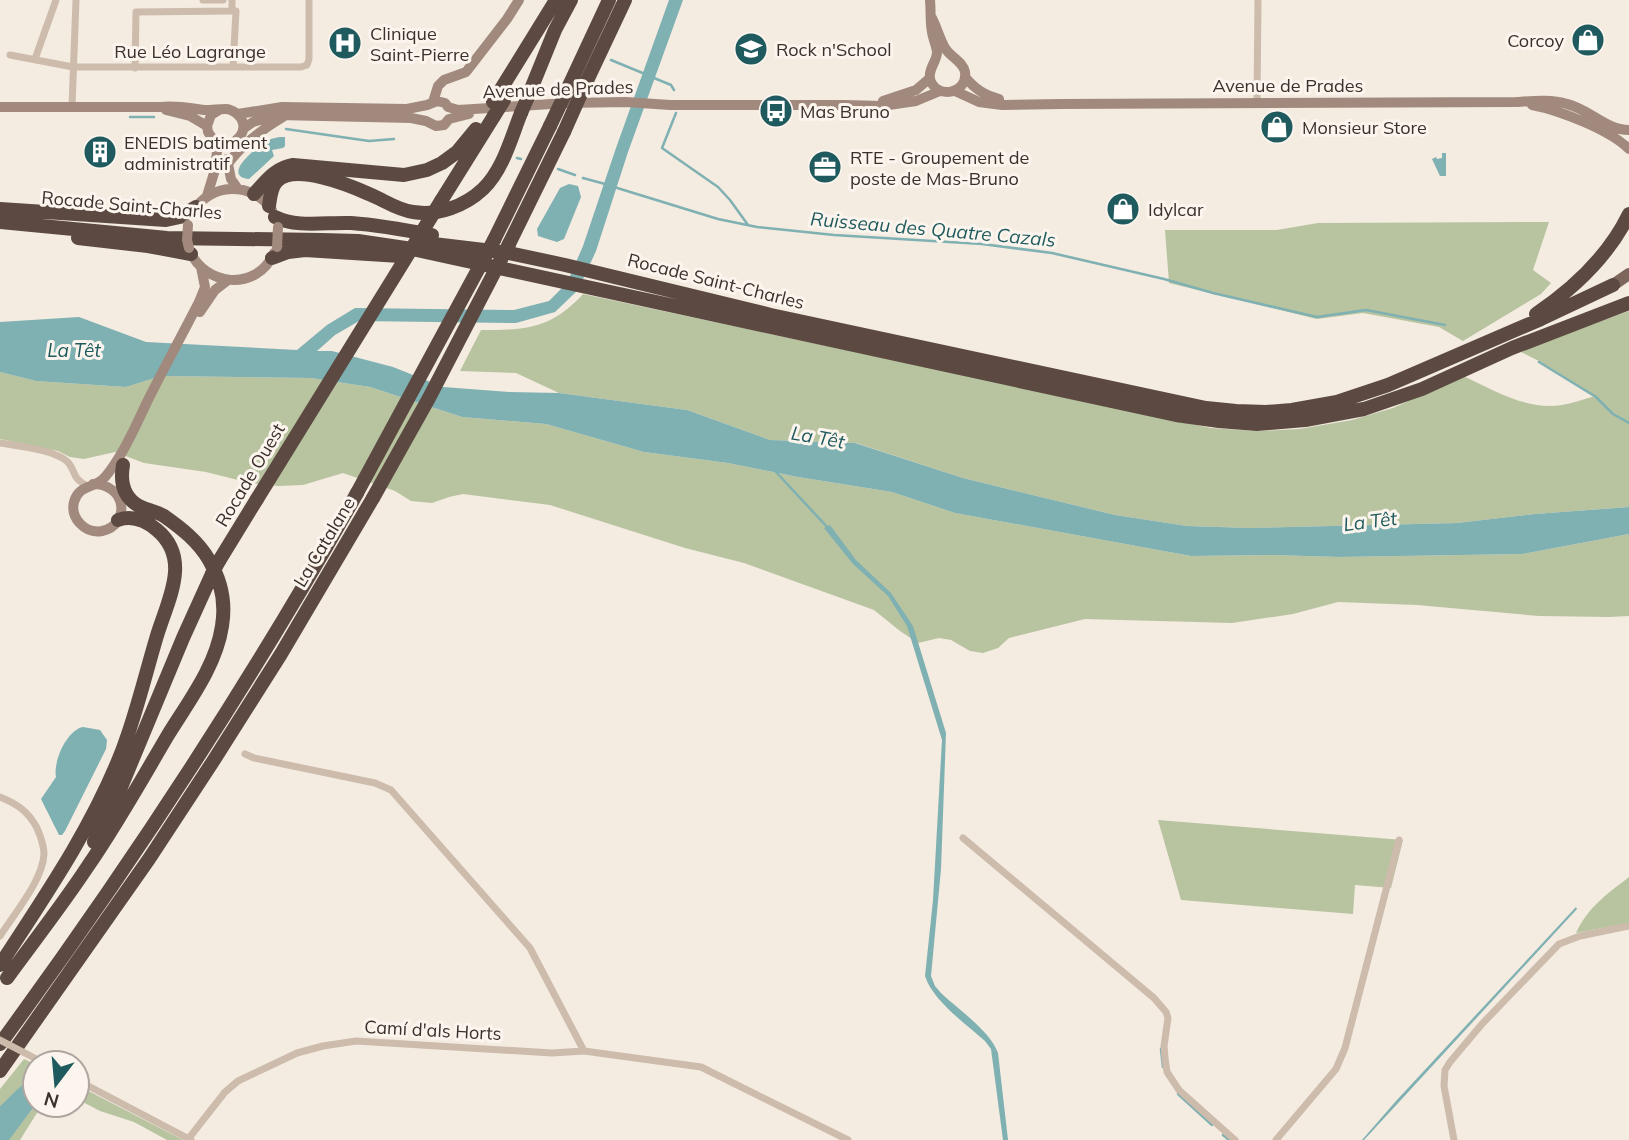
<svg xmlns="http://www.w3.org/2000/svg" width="1629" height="1140" font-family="Mulish,sans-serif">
<rect width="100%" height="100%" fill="#f4ebe1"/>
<path fill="#b8c4a0" d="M1549 222 1533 270 1551 283 1541 294 1463 341 1439 327 1363 313 1317 319 1169 283 1165 230H1277L1318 223Z
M583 294 1211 428 1257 431 1299 429 1352 420 1393 408 1463 376C1494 390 1527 411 1562 405 1573 403 1584 399 1595 396L1539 361 1519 351 1629 311V507L1535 514 1457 523 1250 528 1187 526 1115 515 963 478 856 443 770 440 687 410 559 393 516 373 460 371 481 330C526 330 551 329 583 294Z
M0 372 36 381 126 387 161 376 311 378 370 387 462 417 546 424 644 452 728 463 798 477 892 492 955 513 1191 556 1273 555 1339 557 1522 554 1629 534V616L1609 617 1539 616 1417 605 1338 602 1293 614 1232 623 1085 619 1009 638 998 648 983 653 970 651 951 640 939 638 918 643 900 631 874 610 744 563 685 548 550 505 463 494 449 497 432 503 411 501 395 491 343 473 303 485 278 486 250 483 206 472 144 463 115 452 84 459 70 457 58 451 0 439Z
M1158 820 1403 840 1391 888 1355 885 1353 914 1181 900Z
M1629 877V923L1576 933C1588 907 1607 894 1629 877Z
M24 1059 35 1064V1105H42L20 1140H0V1089Z
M77 1085 183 1140H167L134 1122 100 1111 77 1099Z"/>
<path fill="#7fb0b2" d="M669 0H683L628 152 596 251 578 290 555 312 516 323 359 321 335 335 317 351H332L393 367 443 387 509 392 559 393 687 410 770 440 855 443 963 478 1115 515 1187 526 1250 528 1457 523 1535 514 1629 507V534L1522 554 1339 557 1273 555 1191 556 955 513 892 492 798 477 728 463 644 452 546 424 462 417 370 387 311 378 161 376 126 387 36 381 0 372V322L79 317 146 342 297 350 327 325 355 308 514 310 549 301 567 283 583 246 616 148Z
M280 137H285V146L283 148 272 150 274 156 249 179C220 176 258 145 269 140 272 138 276 138 280 137Z
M1442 153H1446V176H1440L1432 159 1436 157 1437 159 1442 158Z
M569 184 578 186 581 197 564 239 557 242 538 236 537 229 560 188Z
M830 525 856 560 891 593 913 626 946 733 941 869 931 976 935 986 941 993C958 1009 991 1032 998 1053L1008 1140H1003L991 1049 985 1041C965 1023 933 1001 925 976L933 900 942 740 907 626 888 596 853 564 824 528Z
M83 727 100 730 107 740 106 749 65 831 62 835H59L41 799 56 777C53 761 67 730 83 727Z
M1576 907 1577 909 1364 1140H1362L1396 1101Z
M27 1083 35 1085V1105L9 1140H0V1106C9 1099 17 1087 27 1083Z"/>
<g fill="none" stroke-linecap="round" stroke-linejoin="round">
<path stroke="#7fb0b2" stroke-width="2.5" d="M611 60 645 74
M654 78 671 85 674 90
M676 113 662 148 718 187 730 200 748 225
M130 117H154
M286 129 369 141 394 139
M517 158 521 159
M558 169 575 175
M583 178 605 184
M614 187 718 219 757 227 834 235 982 244 1052 253 1164 279 1213 293 1317 317 1366 310 1445 325
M1539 362 1596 397 1613 414 1629 423
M776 472 829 529
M1161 1049 1163 1067
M1178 1094 1212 1125
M1223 1135 1229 1140"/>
<path stroke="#cdbbac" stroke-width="7" d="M203 0H223
M232 11V0
M10 55 73 67H301L307 65 309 59V0
M35 59 56 0
M135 68 136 12 232 11H236L233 67
M1257 103 1258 0
M72 107 76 0
M0 443C17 446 61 450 70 465 77 476 72 477 87 486
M245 754 254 758 375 783 391 790 530 948 584 1051
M0 797C17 804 28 811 37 828 40 835 44 845 44 854 43 880 14 914 0 936
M963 838 1154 998 1166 1012 1168 1018 1164 1046 1165 1058 1167 1072 1179 1090 1235 1140
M77 1080 191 1140
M189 1138 225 1092 238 1081 297 1053 323 1046 356 1041 552 1053 584 1051 701 1067 848 1140
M1276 1140 1336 1069 1345 1048 1399 840
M1454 1140 1444 1086 1445 1070 1450 1062 1482 1024 1559 944 1580 936 1629 926"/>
<path stroke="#a18a7d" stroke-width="10" d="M930 0C931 11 930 22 932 32 933 39 937 47 937 53 936 63 928 69 930 79 936 100 968 94 965 72 963 61 950 57 945 48 940 39 937 28 932 18
M965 77C975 89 984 95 999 99
M955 91 979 102 1002 105 1061 104 1516 102C1532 101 1551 99 1567 104 1589 109 1606 130 1629 130
M883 101 916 90 930 78
M433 102 438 86 444 80 466 72 507 19 519 0
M1532 105C1559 110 1610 130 1629 149
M0 107H161C176 105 189 108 204 110 212 110 219 109 226 109 230 109 233 111 236 113 254 127 236 151 215 142
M166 110 190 116 207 126
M238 114 282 107 407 109 427 105 437 101 445 103 448 107 458 110 567 103 626 102 670 105H844L882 106 916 101 940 91
M243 129 253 122 278 115 411 118 426 121 436 126 444 125 449 119 469 114
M227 159 231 179 238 189
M227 165C242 144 261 130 283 117
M207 196 214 173 217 152 215 142 208 132 207 126 211 115 219 110
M192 213C210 182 252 181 272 210
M189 249C204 287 257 292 274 253
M200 312 215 290 228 280
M93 484C127 484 131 525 102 531 85 534 70 518 74 502 78 486 92 488 102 480 109 474 116 462 121 454 131 437 139 419 147 402 164 368 182 335 199 302L205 287 201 267"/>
<path stroke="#7d675c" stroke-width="12" d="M1613 285 1629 274"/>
<path stroke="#5c4a42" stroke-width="14" d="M584 87 625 0
M568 88 609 0
M527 99 555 30 571 0
M493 102 556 0
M254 194C266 181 275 168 293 165L404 175 427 170 442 163 457 152 476 129
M441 201 494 116
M269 206C270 198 271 187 277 181 295 163 349 185 369 194 384 200 397 210 413 212 438 216 465 206 483 189 503 170 511 138 521 113
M0 209 166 220 180 217 196 207
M275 217C297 228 326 222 351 223 378 225 406 230 432 235
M0 222 167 238 322 240 358 241 412 249 1176 415 1219 421 1257 424 1305 420 1364 409 1422 389 1512 348 1629 303
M78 238 148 246 191 254
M494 240 550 126
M425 243 509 253 565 265 771 315 1206 408 1236 411 1266 412 1292 410 1337 402 1388 385 1541 319 1613 285
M509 244 564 132
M272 258 288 252 305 250 400 256
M1536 314C1573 289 1609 255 1629 214
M219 561 257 499
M94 842 119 792 183 638 212 574
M0 965C45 896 92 828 122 751 136 715 145 676 156 639 166 603 193 560 157 530 145 520 132 515 118 520
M7 978C34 941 63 904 88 866 117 824 142 779 168 735 189 701 216 666 222 626 226 602 221 580 209 560 198 541 181 528 164 516 156 511 147 510 139 506 123 497 120 482 123 465
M0 1044C129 868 250 684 357 493
M0 1071 149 859 212 763 281 654 373 498"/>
<path stroke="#cdbbac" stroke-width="7" d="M0 1040 44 1063"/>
<path stroke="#a18a7d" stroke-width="10" d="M188 225 187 240 189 248
M277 247 278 227"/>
<path stroke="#5c4a42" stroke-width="14" d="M521 113 527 99
M494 116 504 100
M550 126 568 88
M564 132 584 87
M357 493 494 240
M373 498 429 398 509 244
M257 499 441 201
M212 574 219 561"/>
</g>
<defs>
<symbol id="shop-disc" viewBox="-11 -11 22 22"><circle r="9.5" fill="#1f5a5e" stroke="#fbf5ee"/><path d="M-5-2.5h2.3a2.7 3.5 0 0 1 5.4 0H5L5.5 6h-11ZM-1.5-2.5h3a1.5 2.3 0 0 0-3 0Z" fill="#fff"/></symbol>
<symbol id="hospital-disc" viewBox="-11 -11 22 22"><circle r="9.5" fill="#1f5a5e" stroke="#fbf5ee"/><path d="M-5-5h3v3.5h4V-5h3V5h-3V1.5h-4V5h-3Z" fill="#fff"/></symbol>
<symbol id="school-disc" viewBox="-11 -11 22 22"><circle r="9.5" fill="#1f5a5e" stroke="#fbf5ee"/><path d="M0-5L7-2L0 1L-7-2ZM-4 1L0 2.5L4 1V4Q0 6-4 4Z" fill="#fff"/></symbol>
<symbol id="bus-disc" viewBox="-11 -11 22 22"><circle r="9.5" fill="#1f5a5e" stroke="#fbf5ee"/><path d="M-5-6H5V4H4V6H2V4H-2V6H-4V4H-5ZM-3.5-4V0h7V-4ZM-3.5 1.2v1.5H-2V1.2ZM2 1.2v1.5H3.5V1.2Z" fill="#fff"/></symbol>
<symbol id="building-disc" viewBox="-11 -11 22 22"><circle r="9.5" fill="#1f5a5e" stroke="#fbf5ee"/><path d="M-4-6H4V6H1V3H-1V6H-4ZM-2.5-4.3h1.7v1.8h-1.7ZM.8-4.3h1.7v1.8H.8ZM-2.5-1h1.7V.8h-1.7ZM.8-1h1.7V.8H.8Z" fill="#fff"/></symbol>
<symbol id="office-disc" viewBox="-11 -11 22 22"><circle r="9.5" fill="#1f5a5e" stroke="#fbf5ee"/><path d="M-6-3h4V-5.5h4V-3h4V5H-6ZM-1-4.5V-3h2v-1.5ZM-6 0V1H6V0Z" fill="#fff"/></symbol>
</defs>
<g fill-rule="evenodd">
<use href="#shop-disc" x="1569" y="21" width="38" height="38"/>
<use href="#hospital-disc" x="326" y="24" width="38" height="38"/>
<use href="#school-disc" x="732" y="30" width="38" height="38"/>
<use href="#bus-disc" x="757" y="92" width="38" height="38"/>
<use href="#shop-disc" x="1258" y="108" width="38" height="38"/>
<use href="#building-disc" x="81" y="133" width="38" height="38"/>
<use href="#office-disc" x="806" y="148" width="38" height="38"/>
<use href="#shop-disc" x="1104" y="190" width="38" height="38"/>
</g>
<g text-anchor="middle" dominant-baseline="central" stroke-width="6" stroke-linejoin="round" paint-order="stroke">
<g font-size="18" fill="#3b302b" stroke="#fbf5ee" text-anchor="start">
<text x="370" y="33">Clinique<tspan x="370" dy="21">Saint-Pierre</tspan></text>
<text x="1564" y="40" text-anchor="end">Corcoy</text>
<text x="776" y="49">Rock n'School</text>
<text x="800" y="111">Mas Bruno</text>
<text x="1302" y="127">Monsieur Store</text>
<text x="124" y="142">ENEDIS batiment<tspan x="124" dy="21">administratif</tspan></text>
<text x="850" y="157">RTE - Groupement de<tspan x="850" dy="21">poste de Mas-Bruno</tspan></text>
<text x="1148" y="209">Idylcar</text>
</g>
<g font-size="18" fill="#3b302b" stroke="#fbf5ee">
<text x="190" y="51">Rue Léo Lagrange</text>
<text x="1288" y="85">Avenue de Prades</text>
<text transform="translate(558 89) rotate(-2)">Avenue de Prades</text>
<text transform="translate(132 205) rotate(5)">Rocade Saint-Charles</text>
<text transform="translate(716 281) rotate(14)">Rocade Saint-Charles</text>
<text transform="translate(250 475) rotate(-59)">Rocade Ouest</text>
<text transform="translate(324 542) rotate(-59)">La Catalane</text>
<text transform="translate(433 1030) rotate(3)">Camí d'als Horts</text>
</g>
<g font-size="19" font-style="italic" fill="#1f5a5e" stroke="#fbf5ee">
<text transform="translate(933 229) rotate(5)">Ruisseau des Quatre Cazals</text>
<text x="74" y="350">La Têt</text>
<text transform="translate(818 437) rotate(10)">La Têt</text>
<text transform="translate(1370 521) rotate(-7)">La Têt</text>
</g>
</g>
<g transform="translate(56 1084) rotate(196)"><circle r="33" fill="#fbf5ee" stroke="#aea6a0" stroke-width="2"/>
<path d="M0-5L12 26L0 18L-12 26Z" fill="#1f5a5e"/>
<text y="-10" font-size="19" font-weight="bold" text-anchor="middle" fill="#3b302b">N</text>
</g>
</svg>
